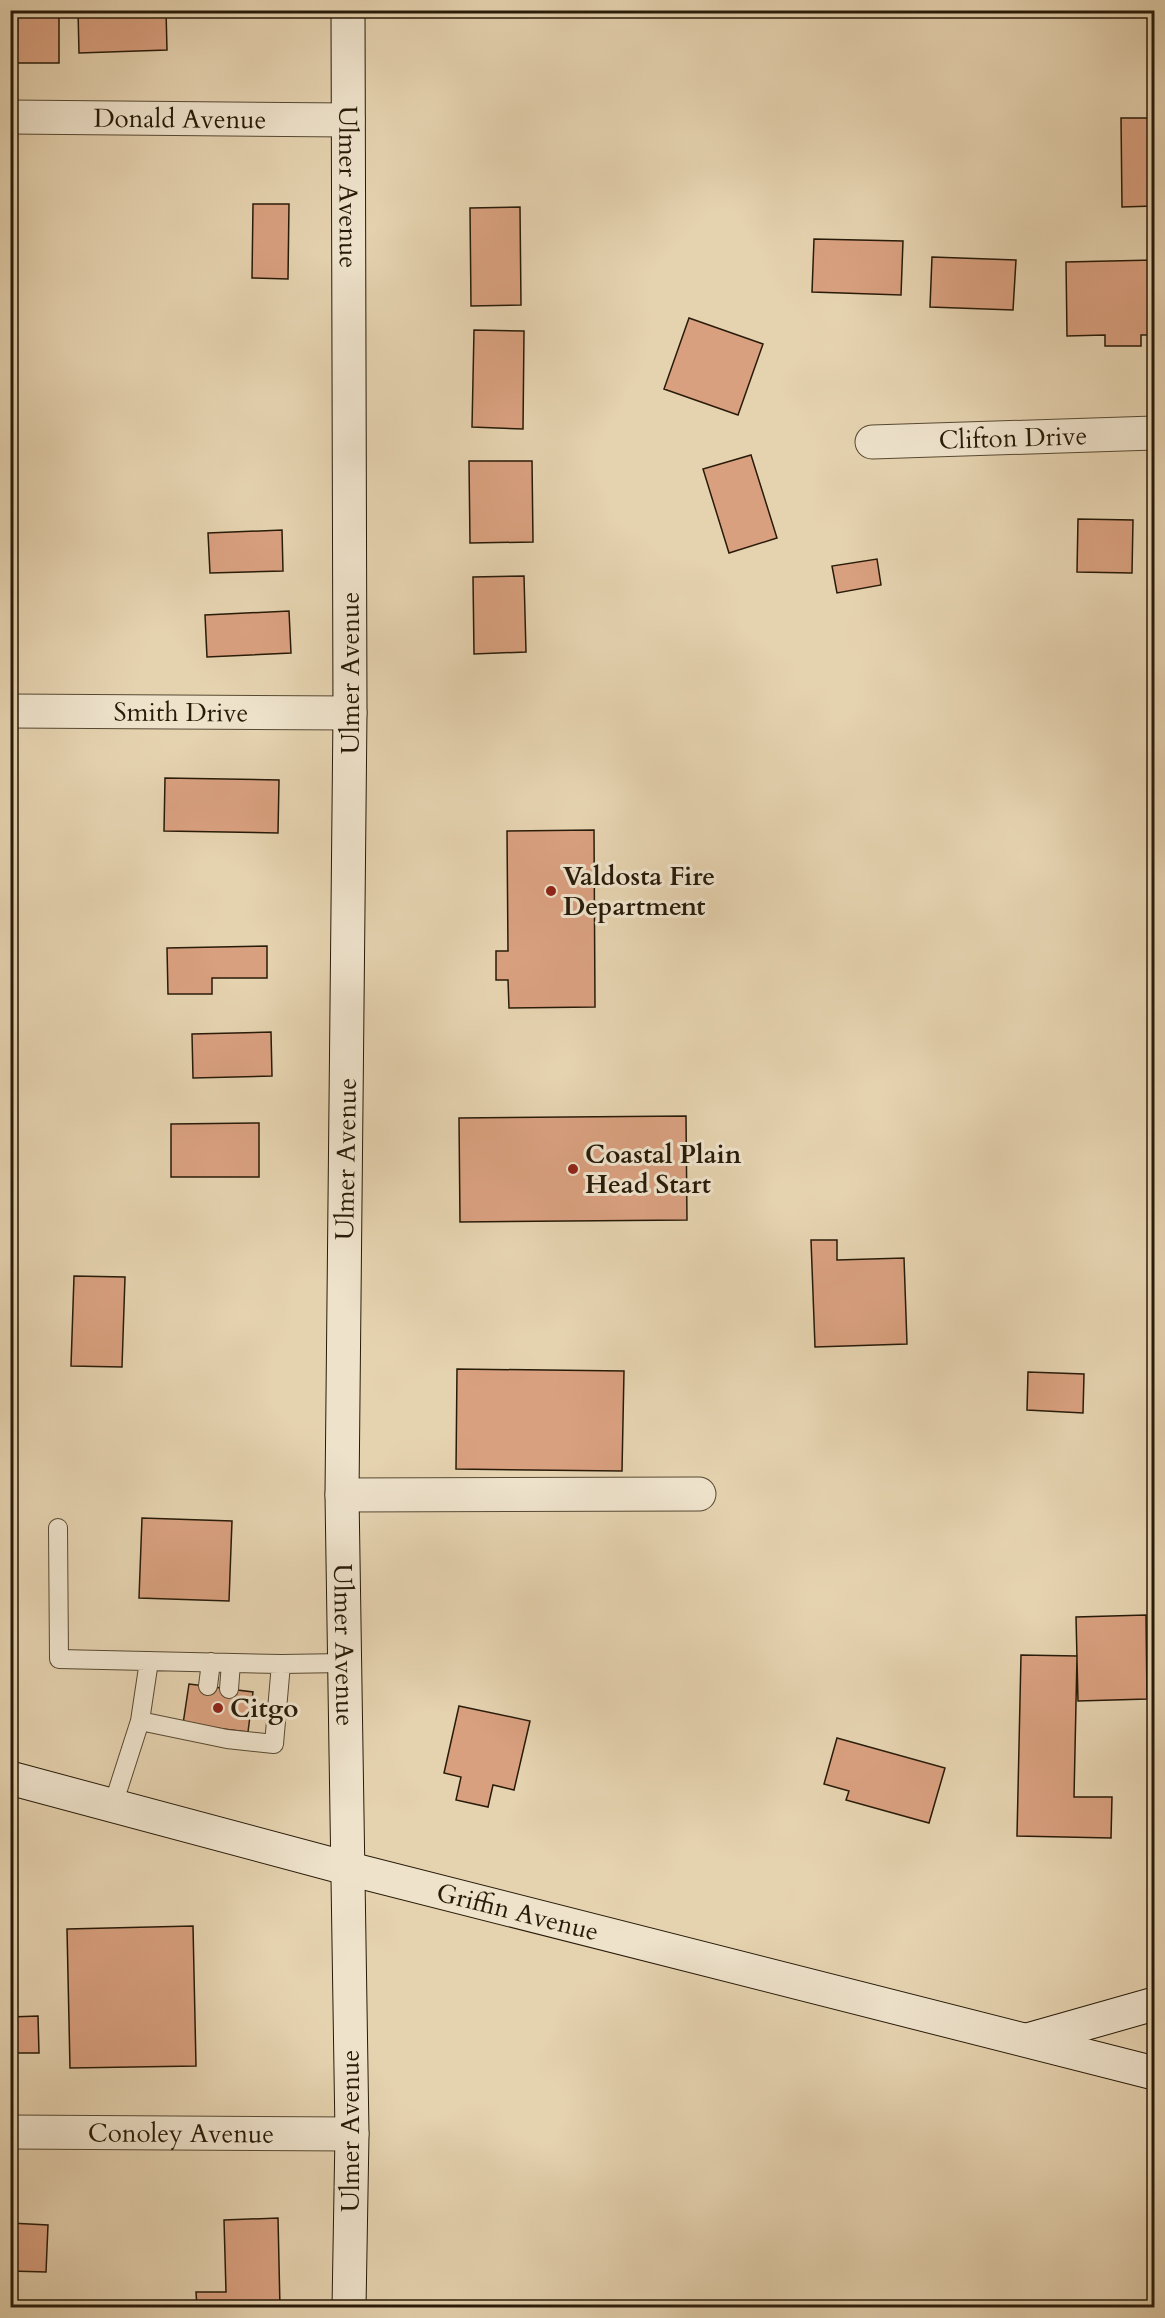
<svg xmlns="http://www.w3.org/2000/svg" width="1165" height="2318" font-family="Cardo,serif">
<rect width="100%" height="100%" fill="#e5d2af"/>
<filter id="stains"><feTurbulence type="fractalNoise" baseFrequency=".00333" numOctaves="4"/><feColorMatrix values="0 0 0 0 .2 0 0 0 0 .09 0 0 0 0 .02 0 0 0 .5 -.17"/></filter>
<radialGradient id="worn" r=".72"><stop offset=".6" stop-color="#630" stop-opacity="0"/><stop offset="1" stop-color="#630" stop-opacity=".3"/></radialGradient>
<path fill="#d9a07f" stroke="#281b09" stroke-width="1.5" d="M18 10H59V63H17Z
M78 10H166L167 50 79 53Z
M1121 118H1154V206L1122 207Z
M253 204H289L288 279 252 278Z
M520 207 521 305 471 306 470 208Z
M814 239 903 241 901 295 812 292Z
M932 257 1016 260 1013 310 930 307Z
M1154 260V335H1141V346H1105V335L1067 336 1066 262Z
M689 318 763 344 738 415 664 389Z
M474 330 524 331 523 429 472 427Z
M751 455 777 538 729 553 703 469Z
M469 461H532L533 542 470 543Z
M1078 519 1133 520 1132 573 1077 572Z
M282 530 283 571 210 573 208 533Z
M877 559 881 585 837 593 832 566Z
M524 576 526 652 474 654 473 577Z
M289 611 291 653 207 657 205 615Z
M165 778 279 780 278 833 164 831Z
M594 830 595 1007 509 1008 508 980H496V951H508L507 831Z
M267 946V978H212V994H168L167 948Z
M271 1032 272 1076 193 1078 192 1034Z
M686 1116 687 1220 460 1222 459 1118Z
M259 1123V1177H171V1124Z
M811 1240H837V1260L904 1258 907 1344 815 1347Z
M74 1276 125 1277 122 1367 71 1366Z
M457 1369 624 1371 622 1471 456 1469Z
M1028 1372 1084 1374 1083 1413 1027 1410Z
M142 1518 232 1521 229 1601 139 1598Z
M1146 1615 1147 1699 1078 1701 1076 1617Z
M1021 1655 1077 1656 1074 1797H1112L1111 1838 1017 1836Z
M189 1684 253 1692 248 1732 183 1724Z
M459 1706 530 1721 514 1790 493 1785 488 1807 456 1800 461 1777 444 1773Z
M837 1738 945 1768 929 1823 846 1800 849 1791 824 1784Z
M193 1926 196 2066 70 2068 67 1929Z
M38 2016 39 2053H10V2017Z
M278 2218 280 2308H197L196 2292H226L224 2220Z
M10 2223 48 2225 46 2272 10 2271Z"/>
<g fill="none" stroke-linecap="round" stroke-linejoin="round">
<defs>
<path id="lane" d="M58 1528 59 1659 281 1664
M208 1686 211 1662
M229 1689 231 1663
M140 1721 149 1661
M113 1805 140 1721 227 1739 274 1744 281 1664 344 1663"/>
<g id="street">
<path id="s1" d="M10 117 348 120"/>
<path id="s2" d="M872 442 1154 433"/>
<path id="s3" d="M10 711 350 713"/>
<path d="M342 1495 699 1494"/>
<path id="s4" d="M10 2132 352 2134"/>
</g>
<g id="secondary">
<path id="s5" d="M348 10 350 713 342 1495 352 2134 349 2308"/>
<path id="s6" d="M10 1778 346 1868 1154 2073"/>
<path d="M1027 2040 1154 2004"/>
</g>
</defs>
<use href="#lane" stroke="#574932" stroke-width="20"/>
<use href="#street" stroke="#574932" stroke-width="35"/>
<use href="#secondary" stroke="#281b09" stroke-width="35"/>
<use href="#lane" stroke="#eee2cb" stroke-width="18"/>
<use href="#street" stroke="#eee2cb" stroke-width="33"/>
<use href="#secondary" stroke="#eee2cb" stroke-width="33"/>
</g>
<g fill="#8f2418" stroke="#eee2cb" stroke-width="2">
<circle cx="551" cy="891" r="6"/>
<circle cx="573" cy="1169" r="6"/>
<circle cx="218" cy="1708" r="6"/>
</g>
<g text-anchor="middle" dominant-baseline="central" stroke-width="6" stroke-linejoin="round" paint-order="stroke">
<g font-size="26" fill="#281b09" stroke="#eee2cb">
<text stroke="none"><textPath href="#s1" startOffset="170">Donald Avenue</textPath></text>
<text stroke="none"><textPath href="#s5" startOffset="177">Ulmer Avenue</textPath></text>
<text stroke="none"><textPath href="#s2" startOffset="141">Clifton Drive</textPath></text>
<text transform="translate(350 673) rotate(-90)">Ulmer Avenue</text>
<text stroke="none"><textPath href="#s3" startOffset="171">Smith Drive</textPath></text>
<text transform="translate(346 1159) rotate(-89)">Ulmer Avenue</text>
<text stroke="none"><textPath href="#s5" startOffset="1635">Ulmer Avenue</textPath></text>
<text stroke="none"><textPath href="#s6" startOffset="525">Griffin Avenue</textPath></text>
<text transform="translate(350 2131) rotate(-90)">Ulmer Avenue</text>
<text stroke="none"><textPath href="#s4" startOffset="171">Conoley Avenue</textPath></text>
</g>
<g font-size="26" font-weight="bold" fill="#281b09" stroke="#eee2cb" text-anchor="start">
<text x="563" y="876">Valdosta Fire<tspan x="563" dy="30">Department</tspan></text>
<text x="585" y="1154">Coastal Plain<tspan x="585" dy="30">Head Start</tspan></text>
<text x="230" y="1708">Citgo</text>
</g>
</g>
<rect width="1165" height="2318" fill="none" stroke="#e5d2af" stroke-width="36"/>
<rect x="12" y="12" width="1141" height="2294" fill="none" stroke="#281b09" stroke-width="3"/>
<rect x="18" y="18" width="1129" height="2282" fill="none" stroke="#281b09" stroke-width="1.5"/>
<rect width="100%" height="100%" filter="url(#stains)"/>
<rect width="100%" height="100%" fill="url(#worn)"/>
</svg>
